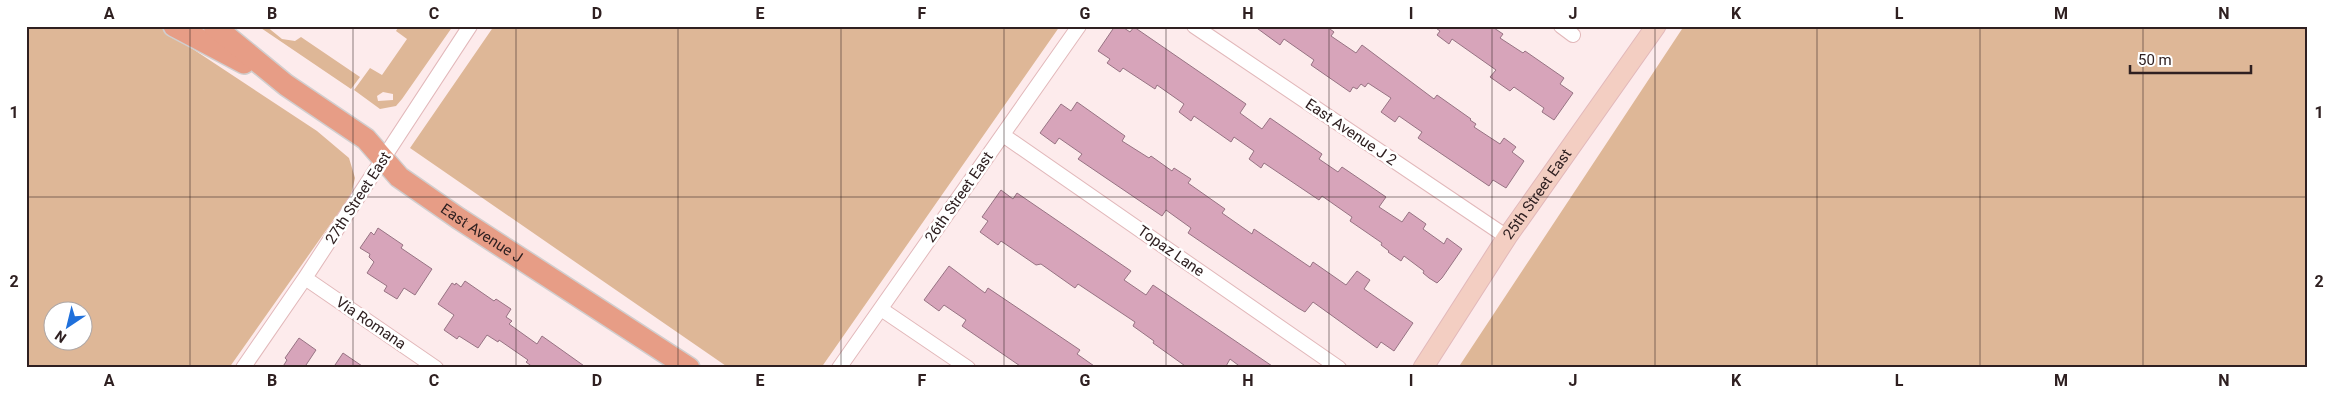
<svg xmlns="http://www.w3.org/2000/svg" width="2333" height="394" font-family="Roboto,sans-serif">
<rect width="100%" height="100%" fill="#fdebec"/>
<path fill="#deb797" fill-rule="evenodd" d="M26 26H158L317 131 349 158 355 178 351 195 229 368H26ZM52 312H82V342H52Z
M258 26H266L282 39 295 41 301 37 360 77 351 89Z
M399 26H453L402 99 396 106 380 109 354 90 370 68 382 75 407 39 396 31ZM383 92 393 94V100L378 101 377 96Z
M494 26H1060L821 368H729L410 148Z
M1684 26H2307V368H1458Z"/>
<path fill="#d7a4ba" stroke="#977383" d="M1115 26H1121L1130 32 1134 27 1246 104 1240 113 1262 129 1270 118 1322 154 1319 159 1338 172 1342 167 1367 184 1386 197 1379 207 1402 222 1409 212 1426 224 1423 229 1444 244 1447 238 1462 249 1442 278 1437 283 1429 278 1423 273 1424 271 1404 256 1401 261 1388 252 1389 251 1381 245 1382 243 1350 221 1352 217 1322 196 1319 200 1264 163 1261 168 1249 159 1254 151 1234 137 1231 142 1194 116 1191 121 1179 112 1184 104 1157 85 1155 89 1123 68 1120 72 1107 63 1110 59 1098 51Z
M1254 26H1326L1334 32 1331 36 1356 53 1362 45 1434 99 1437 95 1471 119 1470 120 1476 124 1474 127 1500 144 1504 138 1516 147 1512 152 1524 161 1506 188 1493 180 1489 186 1418 138 1422 132 1399 116 1395 122 1381 112 1391 98 1368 83 1365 87 1361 84 1357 89 1353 87 1350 92 1311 65 1314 60 1284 39 1280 45Z
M1433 26H1491L1503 34 1500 38 1523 53 1525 51 1564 78 1560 84 1573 93 1554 120 1542 112 1544 108 1514 87 1510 91 1490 77 1496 70 1452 39 1449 44 1437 35 1440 31Z
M1077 102 1125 136 1122 141 1149 158 1151 156 1172 171 1174 168 1191 179 1188 183 1225 209 1222 213 1252 234 1254 229 1310 267 1313 262 1346 285 1357 271 1370 280 1364 289 1413 323 1394 351 1381 342 1377 348 1313 302 1305 312 1298 308 1188 233 1191 228 1166 210 1162 216 1078 159 1082 154 1059 138 1055 144 1040 133 1061 104 1071 111Z
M1001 190 1013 199 1017 193 1131 271 1124 280 1146 295 1153 285 1275 368H1242L1230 359 1225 368H1188L1153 343 1154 341 1133 326 1135 322 1078 284 1075 288 1041 264 1036 265 1001 241 998 245 980 232 988 221 982 217Z
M378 228 403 245 401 248 432 269 415 295 404 288 397 299 384 291 387 286 367 273 374 262 369 257 370 254 360 248 371 232 374 235Z
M949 266 985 293 988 288 1080 350 1077 354 1097 368H1023L962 326 966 320 944 305 939 311 924 300Z
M465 281 494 301 496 299 511 309 506 317 512 321 509 324 537 344 542 336 587 368H534L526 362 528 360 499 340 498 342 487 335 478 348 459 336 457 339 444 330 454 315 438 304 452 283 455 285 456 283 461 287Z
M299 338 316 350 304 368H282L287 360 285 358Z
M343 353 365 368H333Z"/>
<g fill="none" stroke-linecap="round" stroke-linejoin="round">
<defs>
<path id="street" d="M1194 26 1507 237
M1561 26 1573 35
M1003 135 1339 368
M305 278 436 368
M881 309 968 368
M243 368 305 278 470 26
M839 368 1079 26"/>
<g id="secondary">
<path id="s1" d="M1423 368 1507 237 1656 26"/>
</g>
<g id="primary">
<path d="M174 26 244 63"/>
<path id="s2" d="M214 26 286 85 366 139 399 177 458 218 689 368"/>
</g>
</defs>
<use href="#street" stroke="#e2b8ba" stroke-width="16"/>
<use href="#secondary" stroke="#e2b8ba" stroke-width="21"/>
<use href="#primary" stroke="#d1cece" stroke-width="24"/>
<use href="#street" stroke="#fff" stroke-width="14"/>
<use href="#secondary" stroke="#f3cec2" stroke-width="19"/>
<use href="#primary" stroke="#e79d86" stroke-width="21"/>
</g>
<path fill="none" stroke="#2f2021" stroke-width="1" stroke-opacity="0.55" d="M190 26V368M353 26V368M516 26V368M678 26V368M841 26V368M1004 26V368M1166 26V368M1329 26V368M1492 26V368M1655 26V368M1817 26V368M1980 26V368M2143 26V368M26 197H2307"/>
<g text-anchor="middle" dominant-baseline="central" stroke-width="5" stroke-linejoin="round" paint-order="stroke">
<g font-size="15" fill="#2f2021" stroke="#fff">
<text transform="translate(1351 132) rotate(34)">East Avenue J 2</text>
<text stroke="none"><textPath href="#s1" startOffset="208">25th Street East</textPath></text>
<text transform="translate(959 197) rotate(-55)">26th Street East</text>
<text transform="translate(358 198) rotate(-57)">27th Street East</text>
<text stroke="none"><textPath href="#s2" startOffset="340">East Avenue J</textPath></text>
<text transform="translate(1171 251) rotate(35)">Topaz Lane</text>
<text transform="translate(371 323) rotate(34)">Via Romana</text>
</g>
</g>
<rect width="2333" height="394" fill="none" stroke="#ffffff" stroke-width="55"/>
<g transform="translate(68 326) rotate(215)"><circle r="24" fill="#ffffff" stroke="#aca6a6"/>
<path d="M0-4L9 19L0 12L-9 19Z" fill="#1f70db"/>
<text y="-8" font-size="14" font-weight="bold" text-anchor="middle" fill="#2f2021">N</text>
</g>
<path d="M2130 65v8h121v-8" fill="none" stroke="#2f2021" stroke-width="2.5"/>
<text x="2138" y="65" font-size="15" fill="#2f2021" stroke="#ffffff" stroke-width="4" paint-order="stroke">50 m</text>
<rect x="28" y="28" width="2278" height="338" fill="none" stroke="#2f2021" stroke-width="2"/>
<g font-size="16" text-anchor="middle" font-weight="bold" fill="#2f2021">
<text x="109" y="19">A</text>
<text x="272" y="19">B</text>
<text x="434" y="19">C</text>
<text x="597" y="19">D</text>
<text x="760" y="19">E</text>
<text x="922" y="19">F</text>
<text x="1085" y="19">G</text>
<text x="1248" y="19">H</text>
<text x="1411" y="19">I</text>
<text x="1573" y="19">J</text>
<text x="1736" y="19">K</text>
<text x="1899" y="19">L</text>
<text x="2061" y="19">M</text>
<text x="2224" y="19">N</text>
<text x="14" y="118">1</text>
<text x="2319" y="118">1</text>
<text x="14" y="287">2</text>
<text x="2319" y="287">2</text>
<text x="109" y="386">A</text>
<text x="272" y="386">B</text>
<text x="434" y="386">C</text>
<text x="597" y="386">D</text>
<text x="760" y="386">E</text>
<text x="922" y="386">F</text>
<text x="1085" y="386">G</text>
<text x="1248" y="386">H</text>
<text x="1411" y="386">I</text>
<text x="1573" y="386">J</text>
<text x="1736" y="386">K</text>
<text x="1899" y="386">L</text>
<text x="2061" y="386">M</text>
<text x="2224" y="386">N</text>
</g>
</svg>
